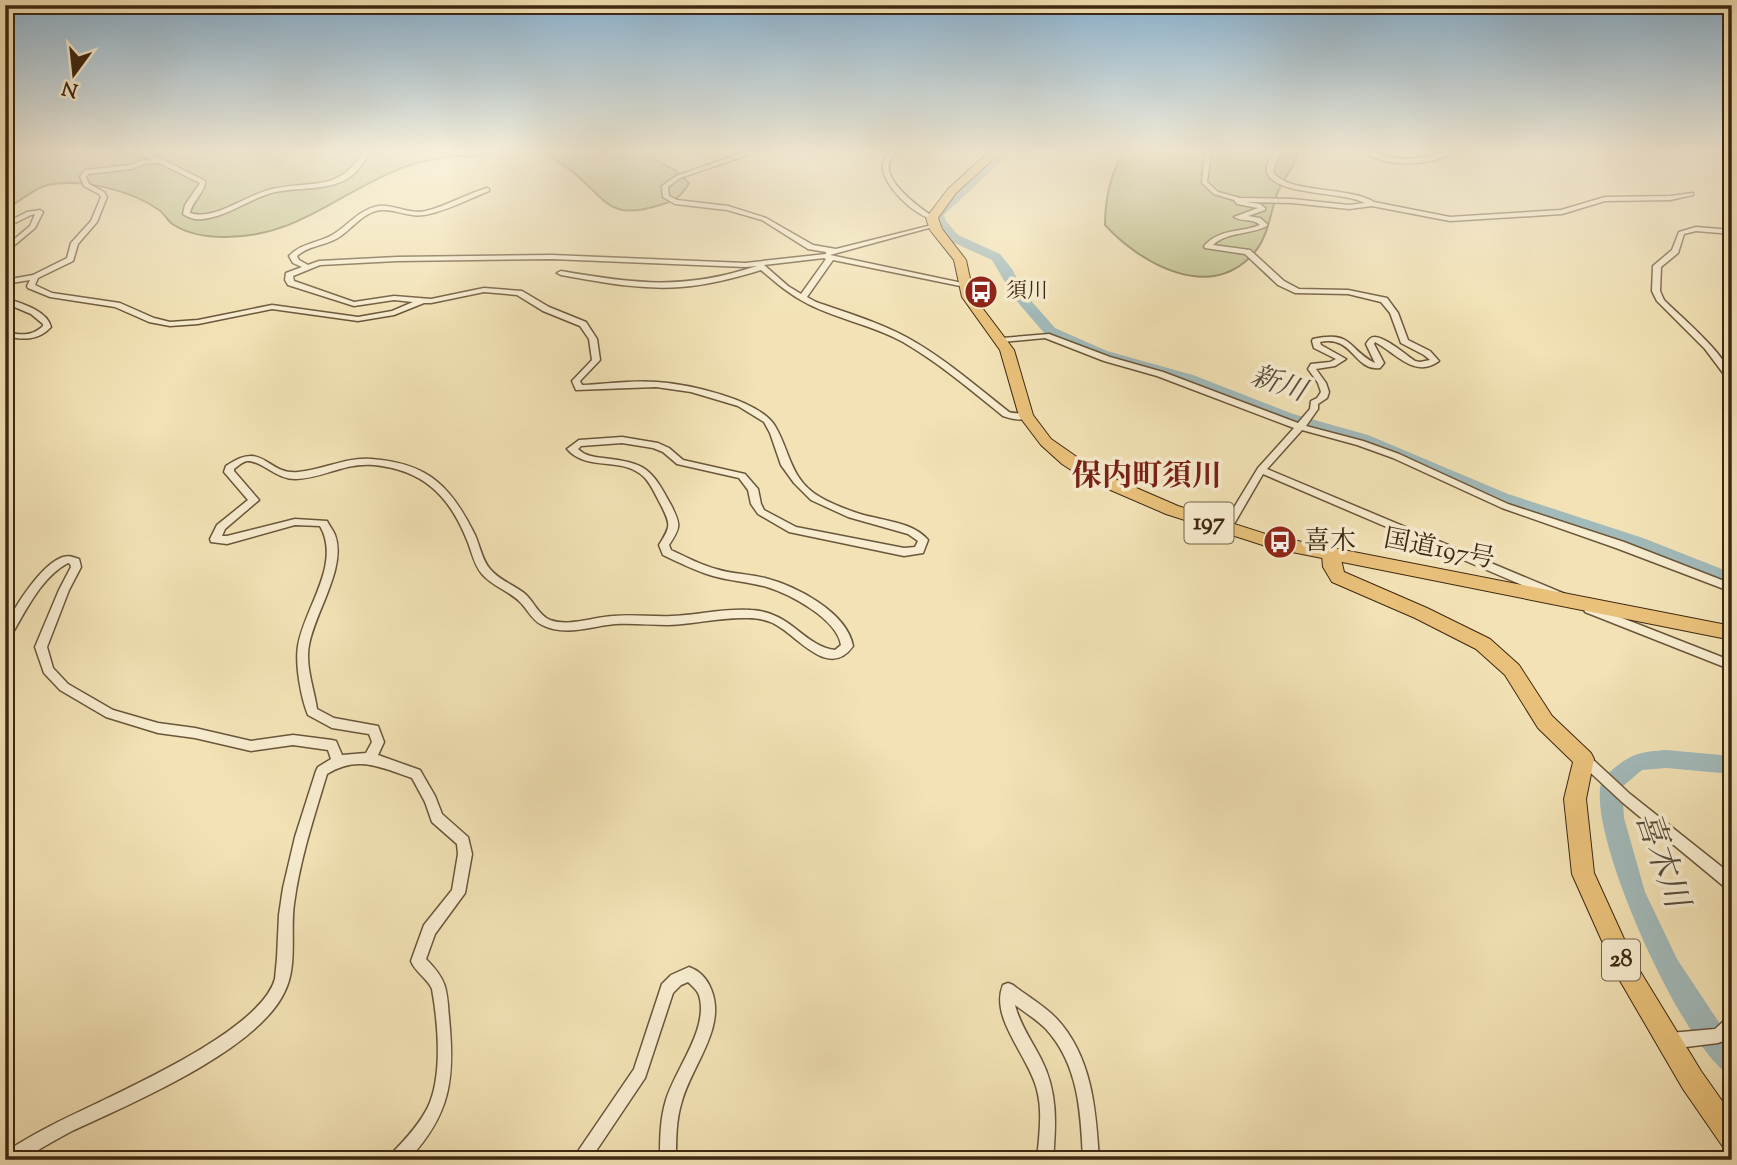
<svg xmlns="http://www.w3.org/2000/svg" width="1737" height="1165" font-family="'Sorts Mill Goudy','Noto Serif JP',serif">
<rect width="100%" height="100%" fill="#f2e2b5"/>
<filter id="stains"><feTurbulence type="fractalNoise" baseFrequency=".00286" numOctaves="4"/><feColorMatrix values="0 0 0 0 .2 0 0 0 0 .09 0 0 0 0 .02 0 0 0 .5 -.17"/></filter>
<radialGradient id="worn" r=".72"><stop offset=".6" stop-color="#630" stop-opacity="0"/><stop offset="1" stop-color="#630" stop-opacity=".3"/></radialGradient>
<path fill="#bec28b" stroke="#7e744e" stroke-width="2" d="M5 151H480C451 158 424 158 397 170 335 195 297 237 225 237 209 237 188 234 174 225 168 222 165 214 159 210 131 190 81 178 47 185 32 189 19 203 5 209Z
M542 151H641L676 171 689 183C681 197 675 201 660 205 609 221 608 201 574 173 564 165 552 158 542 151Z
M1124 151H1299C1295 167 1283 179 1277 194 1270 214 1268 237 1254 253 1210 303 1141 264 1105 225 1105 198 1110 175 1124 151Z"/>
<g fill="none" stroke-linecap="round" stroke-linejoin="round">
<path fill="#a2baba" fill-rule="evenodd" d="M1000 151H1012L944 215 946 221 958 235 1000 254 1012 269 1026 295 1055 328 1107 351 1193 375 1293 414 1368 435 1508 494 1643 538 1732 573V586L1631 546 1496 502 1358 441 1283 420 1183 381 1097 357 1045 334 1015 299 992 260 950 241 934 222V212Z
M1666 750 1732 756V774L1666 768 1642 770 1622 787 1624 818 1645 892 1677 959 1732 1042V1076C1687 1057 1583 829 1602 780 1604 775 1609 773 1613 769 1633 753 1640 752 1666 750Z"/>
<path stroke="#cebd94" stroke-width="13" stroke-dasharray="13 6" stroke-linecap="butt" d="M1713 151 1732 158"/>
<defs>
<path id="minor" d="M13 151H22L5 159V155Z
M137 151H146L205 181C205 193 192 201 190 213 214 221 245 196 269 190 289 184 310 186 330 181 346 175 355 166 364 151H370C364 163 357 174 345 180 323 191 298 187 275 192 250 198 229 216 203 219 195 220 189 218 183 214L185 205 200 183 159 163 144 164 132 169 88 174 86 177 89 184 104 192 107 197 97 222 78 244 73 261 38 278 35 285 52 293 120 303 154 318 170 322 198 320 272 305 358 317 392 311 413 302 394 300 354 306 288 285 285 280 286 273 302 267 293 263 289 256C301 243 318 243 332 235 348 226 358 210 378 206 394 204 409 215 426 211 447 206 466 194 487 188L489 189V191C469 199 450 209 429 214 410 219 398 209 381 210 362 212 351 231 336 239 323 246 308 246 297 256L299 260 308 265 319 261 397 257 552 255 745 263 826 254V252L808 249 762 220 727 210 675 204 663 197 662 186 676 176 748 151H759L680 178 668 187 669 196 677 200 728 206 766 218 813 245 836 249 936 224V226L830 255 967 284 971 286 970 288 833 260 807 297 816 302C847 313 879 322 908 338 944 358 976 386 1009 412 1016 415 1026 411 1030 416 1023 422 1012 419 1003 416 971 390 939 363 903 342 873 325 839 320 808 304 790 295 776 283 761 270 735 278 708 285 681 287 640 290 600 282 561 275L557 273 561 271C636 284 684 290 757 266L745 267 552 259 397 261 320 265 293 276 294 281 354 302 394 296 431 299 484 288 522 291 549 307 586 322 597 339 600 360 580 381 582 385C606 384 633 380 657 382 687 384 759 399 775 426 790 451 790 480 820 497 830 503 843 508 854 512 878 521 911 520 928 540L923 553 904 556 789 532 758 514 751 504 748 490 739 478 677 464 663 452 653 448 622 443 581 446 578 449C585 456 594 457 603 458 646 463 651 468 671 505 681 525 681 527 669 545L671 550C686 557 701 565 716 569 732 574 749 574 765 578 796 586 847 612 853 646 830 679 800 639 778 626 769 620 758 618 748 618 721 617 695 624 668 625 651 625 633 623 615 624 592 626 565 637 542 625 532 620 528 610 520 602 509 591 492 586 482 574 474 565 472 552 467 540 449 495 423 470 374 465 346 462 323 478 296 479 277 480 261 460 247 461 242 462 238 466 234 469V471L259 500 225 529 222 536H227L295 519 327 521C329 525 333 530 335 535 347 567 315 612 309 645 305 666 314 688 317 709L334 718 378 726 384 742 378 755 420 770 435 796 442 814 468 837 472 854 465 893 435 934 426 959C447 980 447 989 449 1018 455 1078 451 1114 408 1160H389L391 1154C405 1140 419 1125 428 1107 443 1075 438 1023 432 989 427 978 415 972 411 961L424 925 452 890 458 854 457 844 432 822 425 802 412 778C380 767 358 755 327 774 314 817 300 859 294 904 290 932 298 967 284 993 256 1051 130 1104 72 1131 61 1137 50 1143 40 1149 34 1152 27 1158 21 1160 17 1161 10 1160 5 1160V1152C21 1142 36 1133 52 1125 104 1098 259 1035 275 979L277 958 279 915 283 888 295 837 316 771 318 767 331 759 328 750 293 745 251 751 195 738 158 733 106 717 60 690 44 673 35 647 59 590 71 567 70 564 68 563C40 578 25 613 9 639L5 640C5 635 5 629 7 624 16 604 42 564 63 557 69 555 73 557 79 559L81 567 69 590 47 647 53 668 68 684 113 710 158 723 195 728 251 741 293 735 332 740 336 741 342 755 366 753 372 742 369 734 332 728 308 715C301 698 295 664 298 646 304 608 342 564 320 526L295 525 227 544 211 542 210 539 217 525 248 500 224 472 226 466C264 439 266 475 298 472 323 470 345 457 371 459 428 463 451 486 475 535 480 546 482 560 490 569 499 580 514 585 524 593 534 601 538 615 550 620 569 627 594 617 613 616 633 614 652 617 672 616 698 615 724 608 751 610 792 612 802 645 835 650L841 645C837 619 790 594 767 587 749 582 731 581 713 576 696 571 680 563 663 555L659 545C671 526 671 525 661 505 656 496 651 484 644 477 623 456 587 472 567 449L579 440 622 437 658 443 669 448 683 460 745 474 758 489 761 504 764 510 796 527 904 548 915 547 918 541 908 534 848 517 811 500 794 483 781 465 770 433 764 422 738 406 691 392 656 387 576 390 572 381 592 360 589 339 580 326 543 311 517 295 484 292 431 303H424L394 315 358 321 272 309 198 324 170 326 149 322 115 307 50 297 28 288 27 286 30 280 5 284V280L33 275 67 258 71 243 91 221 101 197 99 194 84 186 80 177 84 171 86 170 131 165 141 161 152 160ZM824 258 826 259 801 294 788 286 764 265Z
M435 151H495L469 156Z
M893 151H901C898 154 894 155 892 158 876 177 921 209 934 217V219C917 218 880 184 883 164 884 158 888 155 893 151Z
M1205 151H1211L1207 182 1218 192 1240 198 1292 199 1349 205 1365 203C1345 191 1274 196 1267 172 1265 166 1271 157 1274 151H1280L1273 172C1288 194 1348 186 1374 202L1450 217 1561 210 1605 197 1670 196 1693 193V195L1670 200 1605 201 1562 214 1450 221 1372 206 1349 209 1292 203 1246 202 1260 204 1265 208V210L1248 216 1260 218 1267 224V226C1250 235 1228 231 1213 245L1250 250 1284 281 1299 289 1348 290 1387 298 1398 313 1408 340 1430 351 1439 361C1415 379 1396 353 1375 342L1374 344 1384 363 1380 368C1353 371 1354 335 1320 342L1321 345 1346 359 1335 366 1316 369 1326 383 1329 392 1327 398 1318 404V409L1306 426 1363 441 1399 454 1508 504 1624 542 1732 584V592L1616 548 1502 508 1393 458 1357 445 1302 430 1267 469 1565 594 1566 597 1565 600H1557L1263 474 1230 531H1222L1221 529 1258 468 1294 428 1157 376 1104 361 1045 338 1002 342 998 340 1002 338 1049 334 1110 357 1163 372 1298 423 1310 409 1311 401 1317 398 1321 392 1318 383 1308 369 1311 364 1330 362 1336 359 1314 348 1312 341 1313 339C1353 330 1347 349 1375 363L1366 344C1368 341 1370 337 1374 337 1384 336 1406 355 1415 361L1420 362 1430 360 1424 355 1401 343 1390 313 1381 302 1348 294 1295 293 1278 285 1245 254 1205 248 1204 246C1220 228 1241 233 1260 225 1253 218 1242 222 1234 217L1258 208 1237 204 1234 200 1214 194 1202 183Z
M1362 151C1376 151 1390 159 1407 159 1424 159 1440 151 1457 151 1430 166 1388 169 1362 151Z
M40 210 43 212 35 228 5 253V247L30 226 35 214 31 215 5 228V223L27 212Z
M1696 227 1732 230V234L1696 231 1684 234 1678 253 1661 267 1660 291 1664 300C1681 317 1732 359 1732 381H1729L1705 349 1657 301 1652 291 1653 266 1672 250 1679 232Z
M5 298C20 303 47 310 51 327 38 341 23 340 5 336V332C20 335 31 337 43 326V324L31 314 5 303Z
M1589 605 1732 661V670L1585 612 1584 609 1585 606Z
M1584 754 1588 755 1630 794 1732 875V890L1727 889 1622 802 1580 763 1578 759 1580 755Z
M689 967C700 971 707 979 711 989 727 1027 692 1065 682 1101 676 1119 676 1140 676 1160H660C660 1140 660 1119 666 1100 675 1070 707 1031 700 999 699 991 693 987 688 982L681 985 673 993 645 1078 590 1160H572L634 1069 662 984 671 975Z
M1008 983 1013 985C1027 996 1043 1005 1056 1018 1092 1056 1096 1110 1099 1160H1083C1081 1114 1079 1065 1046 1029 1037 1020 1026 1013 1015 1005 1020 1025 1032 1041 1041 1059 1058 1092 1056 1124 1053 1160H1037C1039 1137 1043 1112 1037 1090 1030 1058 989 1018 1003 985Z
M1732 1016V1033L1723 1041 1718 1043 1670 1049 1665 1046 1662 1041 1665 1036 1670 1033 1715 1029 1727 1018Z"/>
<path id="primary" d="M1331 549 1340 555 1344 572 1427 608 1490 639 1519 665 1552 716 1591 753 1594 759 1586 799 1594 873 1635 963 1701 1071 1732 1115V1151L1723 1147 1683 1089 1619 979 1572 874 1564 799 1573 762 1538 728 1505 675 1476 649 1415 618 1332 582 1323 567 1322 555Z"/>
<path id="trunk" d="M990 151H1002L956 193 938 218 942 229 966 260 974 297 1014 350 1033 415 1051 439 1097 471 1178 506 1272 536 1732 626V640L1272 548 1166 514 1085 479 1062 464 1041 445 1019 416 1000 350 962 297 954 260 930 230 926 218 948 189Z"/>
</defs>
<use href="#minor" stroke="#6a563a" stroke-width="3"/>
<use href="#primary" stroke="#3d2711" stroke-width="2"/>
<use href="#trunk" stroke="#3d2711" stroke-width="2"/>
<use href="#minor" fill="#f7eccf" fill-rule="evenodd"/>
<use href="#primary" fill="#e9c17a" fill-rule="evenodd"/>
<use href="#trunk" fill="#e9c17a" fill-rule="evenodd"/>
</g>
<linearGradient id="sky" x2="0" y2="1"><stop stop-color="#8cb6d6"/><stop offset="0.48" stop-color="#f9f2de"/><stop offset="1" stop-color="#f9f2de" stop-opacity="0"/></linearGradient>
<rect width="1737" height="315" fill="url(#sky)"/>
<defs>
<symbol id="bus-disc" viewBox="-11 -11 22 22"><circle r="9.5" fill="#8f2418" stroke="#f7eccf"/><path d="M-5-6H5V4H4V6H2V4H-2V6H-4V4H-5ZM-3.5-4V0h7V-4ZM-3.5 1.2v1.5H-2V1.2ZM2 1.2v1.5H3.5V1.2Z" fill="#fff"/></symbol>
</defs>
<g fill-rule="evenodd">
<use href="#bus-disc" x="962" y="273" width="38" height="38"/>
<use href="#bus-disc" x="1261" y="523" width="38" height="38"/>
</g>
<g text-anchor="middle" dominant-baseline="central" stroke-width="7" stroke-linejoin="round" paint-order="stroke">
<g font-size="21" fill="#3d2711" stroke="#f7eccf" text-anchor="start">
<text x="1006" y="292">須川</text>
</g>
<g fill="#f7eccf" stroke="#75624a" stroke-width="2">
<rect x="1184.5" y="502.5" width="49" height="41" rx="5"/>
<rect x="1602" y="939.5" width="38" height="41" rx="5"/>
</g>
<g font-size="24" font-weight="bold" fill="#3d2711">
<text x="1209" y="523">197</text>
<text x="1621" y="960">28</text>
</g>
<g font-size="26" fill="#3d2711" stroke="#f7eccf" text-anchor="start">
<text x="1304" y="542">喜木</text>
</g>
<g font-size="26" fill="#3d2711" stroke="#f7eccf">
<text transform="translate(1439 550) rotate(11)">国道197号</text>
</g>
<g font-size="28" font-style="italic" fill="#564c3b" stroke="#f7eccf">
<text transform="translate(1278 385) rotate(19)">新川</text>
</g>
<g font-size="30" font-weight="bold" fill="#7a1f14" stroke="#f7eccf">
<text x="1147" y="477">保内町須川</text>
</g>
<g font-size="33" font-style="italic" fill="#564c3b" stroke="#f7eccf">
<text transform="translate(1660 860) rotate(71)">喜木川</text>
</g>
</g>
<rect width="1737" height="1165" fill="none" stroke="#f2e2b5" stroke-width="28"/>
<rect x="7" y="7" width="1723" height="1151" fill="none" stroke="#3d2711" stroke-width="3.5"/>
<rect x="14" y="14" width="1709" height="1137" fill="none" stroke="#3d2711" stroke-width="2"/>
<g transform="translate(74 74) rotate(195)" stroke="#f7eccf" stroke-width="5" paint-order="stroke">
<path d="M0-5L12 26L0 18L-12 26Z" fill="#3d2711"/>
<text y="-10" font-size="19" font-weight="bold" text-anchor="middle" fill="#3d2711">N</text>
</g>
<rect width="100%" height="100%" filter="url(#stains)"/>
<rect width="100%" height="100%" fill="url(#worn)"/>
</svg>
